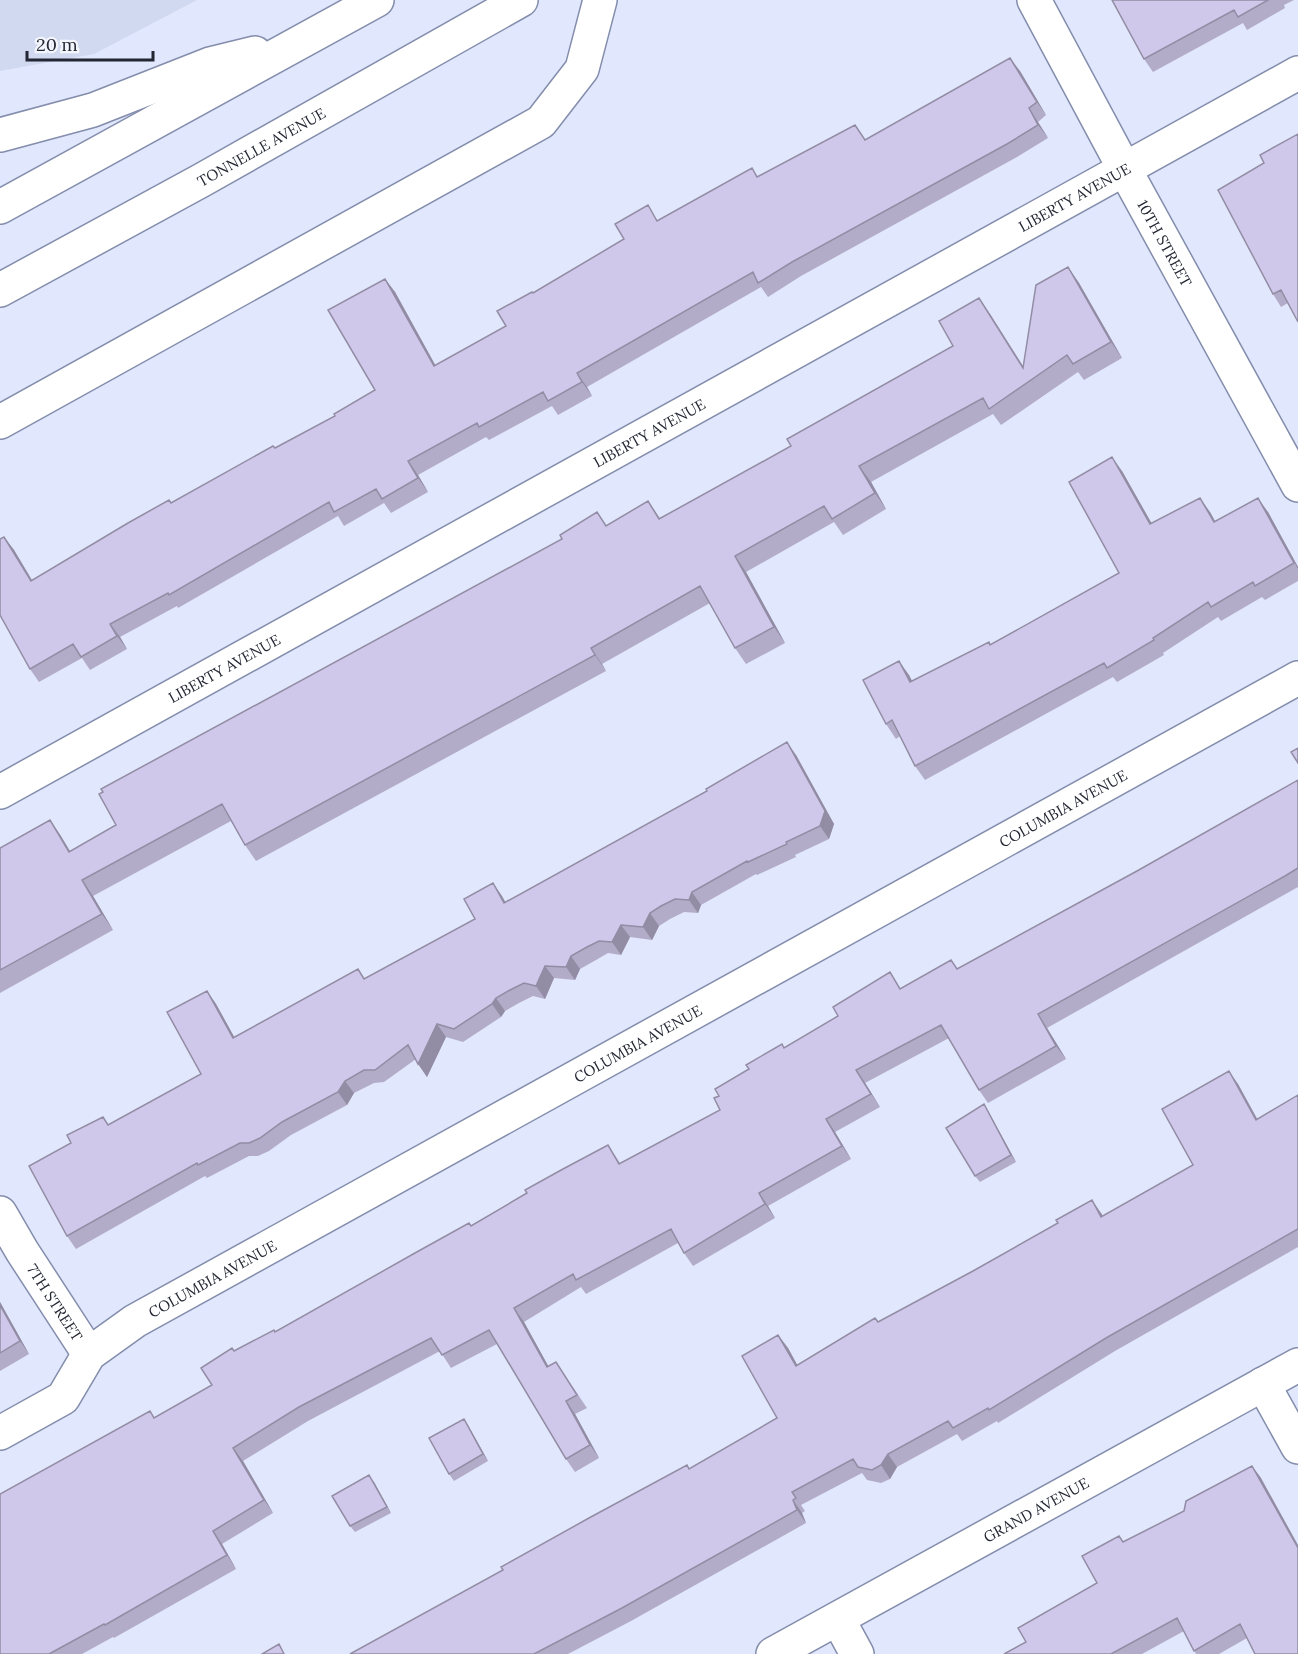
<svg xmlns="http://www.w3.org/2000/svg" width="1298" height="1654" font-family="Lora,serif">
<rect width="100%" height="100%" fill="#e1e7fc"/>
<path fill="#d1d9f0" d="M0 0H197L94 54 0 71Z"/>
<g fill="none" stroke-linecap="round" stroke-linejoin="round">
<defs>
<g id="minor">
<path id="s1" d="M1034 0 1125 170 1298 485"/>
<path id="s2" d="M0 792 1298 73"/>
<path id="s3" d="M0 1213 22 1251 89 1354"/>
<path d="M1263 1384 1298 1447"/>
<path id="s4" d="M0 1433 63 1398 89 1354 135 1321 1298 678"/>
<path d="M838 1619 857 1654"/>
<path id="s5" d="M773 1654 1298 1365"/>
</g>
<g id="highway">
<path d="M0 135 93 110 210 64 255 53"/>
<path d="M0 207 377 0"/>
<path id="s6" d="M0 290 202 180 521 0"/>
<path d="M0 422 541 122 582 69 600 0"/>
</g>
</defs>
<use href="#minor" stroke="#838dac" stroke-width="36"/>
<use href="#highway" stroke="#838dac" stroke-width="36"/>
<use href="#minor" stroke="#fff" stroke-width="33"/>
<use href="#highway" stroke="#fff" stroke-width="33"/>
</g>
<path fill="#b3acc9" d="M1112 0H1294L1284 5 1285 8 1247 30 1243 23 1153 72 1144 59Z
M1020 71 1046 115 1038 122 1048 138 1017 157 801 276 768 297 761 287 587 387 592 396 558 415 552 406 489 440 486 437 418 475 428 492 391 513 384 503 344 526 338 516 178 608 177 606 120 637 127 649 90 670 82 658 39 682 30 669 4 537 14 550 32 580 171 503 335 416 375 390 385 279 395 292 435 365 506 326 533 293 658 220 752 168 758 177 866 140Z
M1264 163 1288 303 1281 307 1273 294Z
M1068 267 1079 283 1122 358 1084 380 1078 372 1001 425 993 414 871 482 886 509 843 535 834 522 746 572 785 643 746 664 735 648 710 603 602 664 606 671 256 861 245 845 231 821 93 896 113 930 0 993V848L50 820 70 852 116 825 607 526 660 518 791 446 953 346 990 314 1023 366Z
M1122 471 1151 523 1210 512 1215 522 1268 512 1298 567V581L1265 600 1262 597 1221 621 1218 617 1163 653 1164 655 1117 682 1113 677 925 780 915 766 900 736 896 739 886 724 909 675 912 681 991 644 1119 573Z
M796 755 834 824 829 839 795 855 796 857 757 875 756 874 701 905 698 913 684 912 670 919 659 926 652 940 630 937 621 955 608 953 596 960 580 969 575 980 554 978 545 999 533 996 519 1003 505 1011 501 1017 463 1042 446 1037 427 1077 416 1059 384 1082 374 1083 354 1093 347 1105 291 1135 269 1151 258 1156H249L207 1178 205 1176 76 1249 67 1236 109 1124 201 1074 207 991 216 1004 234 1037 358 969 365 979 475 919 493 883 505 902Z
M1298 780V887L1047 1028 1066 1059 988 1103 979 1090 949 1038 865 1083 880 1107 835 1132 851 1159 768 1206 775 1218 693 1266 684 1253 678 1243 586 1294 581 1287 524 1322 548 1366 556 1362 587 1408 575 1414 599 1458 575 1472 566 1459 497 1344 451 1368 440 1351 308 1421 243 1461 273 1513 222 1544 236 1569 114 1638 113 1637 82 1654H0L150 1411 155 1418 212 1385 234 1351 275 1332 471 1226 608 1145 620 1163 720 1110 719 1096 784 1048 901 988 957 969 1137 871Z
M1238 1084 1258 1120 1298 1095V1247L1115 1351 998 1423 997 1421 962 1441 957 1434 897 1467 890 1479 881 1483 867 1480 862 1473 801 1505 805 1511 802 1513 806 1523 631 1621 568 1654H350L689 1469 777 1418 778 1335 788 1348 797 1365 875 1318 878 1322 1101 1213 1103 1216 1193 1165Z
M988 1111 1016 1162 980 1182 975 1176Z
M0 1302 29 1354 0 1371Z
M464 1419 488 1461 454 1481 449 1474Z
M1252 1466 1261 1478 1247 1638 1219 1654H1196L1184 1631 1142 1654H1004L1026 1642 1097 1583 1123 1542 1184 1511Z
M374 1482 391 1513 355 1532 350 1526Z"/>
<path fill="#928ca4" d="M1010 58 1020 71 1046 115 1037 102Z
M1029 108 1038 122 1048 138 1038 125Z
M1068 267 1079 283 1122 358 1111 342Z
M385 279 395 292 443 379 434 366Z
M979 298 990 314 1034 384 1023 368Z
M577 373 587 387 592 396 582 382Z
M1112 457 1122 471 1160 538 1150 524Z
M408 461 418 475 428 492 418 478Z
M859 466 871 482 886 509 875 493Z
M1200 498 1210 512 1224 537 1214 522Z
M1258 498 1268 512 1298 567V569Z
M648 501 659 517 670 535 659 519Z
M4 537 14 550 40 594 31 581Z
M735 556 746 572 785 643 774 627Z
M110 624 120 637 127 649 117 636Z
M591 648 602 664 606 671 595 655Z
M899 661 909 675 920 697 910 682Z
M787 742 796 755 834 824 829 839 820 826Z
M50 820 61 836 80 868 69 852Z
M82 880 93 896 113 930 102 914Z
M493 883 502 896 513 916 504 903Z
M692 892 701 905 698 913 689 900Z
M650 913 659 926 652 940 643 927Z
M621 925 630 937 621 955 612 942Z
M571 956 580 969 575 980 566 967Z
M545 966 554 978 545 999 536 986Z
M207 991 216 1004 242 1051 233 1038Z
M496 998 505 1011 501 1017 492 1004Z
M1038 1014 1047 1028 1066 1059 1056 1046Z
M437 1024 446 1037 427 1077 418 1064Z
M856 1070 865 1083 880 1107 871 1094Z
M1229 1071 1238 1084 1265 1134 1256 1120Z
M345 1081 354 1093 347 1105 338 1092Z
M984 1104 988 1111 1016 1162 1011 1155Z
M826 1119 835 1132 851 1159 842 1146Z
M759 1193 768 1206 775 1218 765 1204Z
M1092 1200 1101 1213 1111 1230 1101 1217Z
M0 1302 29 1354 20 1341 0 1305Z
M514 1308 524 1322 556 1380 547 1367Z
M778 1335 788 1348 805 1379 796 1366Z
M566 1401 575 1414 599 1458 590 1445Z
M464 1419 468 1425 488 1461 483 1454Z
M233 1448 243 1461 273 1513 264 1500Z
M888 1454 897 1467 890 1479 881 1465Z
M1252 1466 1261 1478 1298 1545V1548Z
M369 1475 374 1482 391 1513 387 1507Z
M793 1500 802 1513 806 1523 797 1510Z
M213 1531 222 1544 236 1569 227 1555Z"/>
<path fill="#d0c8ea" stroke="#928ca4" stroke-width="1.5" d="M1112 0H1268L1238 17 1234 10 1144 59Z
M1010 58 1037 102 1029 108 1038 125 1007 144 792 262 758 283 753 272 577 373 582 382 548 401 543 392 479 427 477 423 408 461 418 478 382 499 376 489 334 512 329 502 169 595 168 593 110 624 117 636 81 657 73 644 30 669 0 615V539L4 537 31 581 128 523 169 500 171 503 273 446 275 448 335 416 334 414 375 390 328 310 385 279 434 366 506 326 497 311 532 292 533 293 624 239 615 224 648 205 657 221 752 168 757 177 855 125 865 140Z
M1298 134V322L1281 290 1273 294 1218 190 1264 163 1260 155Z
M1068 267 1111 342 1073 364 1067 355 989 409 983 398 859 466 875 493 832 519 824 506 735 556 774 627 735 648 700 586 591 648 595 655 245 845 222 804 82 880 102 914 0 970V848L50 820 69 852 116 825 99 794 103 792 101 789 562 539 560 535 597 512 606 526 648 501 659 519 791 446 787 439 953 346 939 321 979 298 1023 368 1036 285Z
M1112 457 1150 524 1200 498 1214 522 1258 498 1294 563 1255 586 1253 582 1211 607 1208 602 1153 638 1154 640 1107 668 1104 663 915 766 892 720 886 724 863 680 899 661 910 682 989 642 990 645 1119 573 1069 482Z
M787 742 825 811 820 826 786 842 787 844 748 862 747 861 692 892 689 900 675 899 661 906 650 913 643 927 621 925 612 942 599 941 587 947 571 956 566 967 545 966 536 986 524 983 510 990 496 998 492 1004 454 1029 437 1024 418 1064 408 1045 375 1070H364L345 1081 338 1092 282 1122 260 1138 249 1143H240L198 1165 197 1163 67 1236 29 1166 71 1143 67 1135 103 1117 108 1125 201 1074 167 1012 207 991 233 1038 358 969 364 979 475 919 464 899 493 883 504 903 707 791 706 789Z
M1298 748V763L1291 752Z
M1298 780V868L1285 876 1038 1014 1056 1046 979 1090 941 1025 856 1070 871 1094 826 1119 842 1146 759 1193 765 1204 684 1253 671 1229 576 1280 573 1274 514 1308 547 1367 556 1362 577 1395 566 1401 590 1445 566 1459 489 1330 442 1355 431 1338 299 1407 233 1448 264 1500 213 1531 227 1555 105 1625 104 1624 49 1654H0V1494L150 1411 154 1418 212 1385 201 1368 232 1348 234 1351 274 1330 275 1332 415 1253 469 1223 471 1226 527 1193 525 1190 563 1169 608 1145 619 1164 720 1110 714 1098 719 1096 715 1089 749 1069 746 1065 782 1044 784 1048 838 1016 833 1007 890 972 900 989 951 960 957 969 1137 871Z
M1229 1071 1256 1120 1298 1095V1229L1106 1338 989 1410 988 1408 953 1428 948 1421 888 1454 881 1465 872 1470 858 1467 853 1459 792 1492 796 1498 793 1500 797 1510 622 1608 534 1654H350L503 1570 501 1567 589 1518 687 1465 689 1469 777 1418 742 1356 778 1335 796 1366 875 1318 878 1322 973 1271 1058 1223 1056 1220 1092 1200 1101 1217 1193 1165 1162 1109Z
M984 1104 1011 1155 975 1176 946 1128Z
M0 1305 20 1341 0 1353Z
M464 1419 483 1454 449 1474 429 1438Z
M1252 1466 1298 1548V1654H1255L1240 1624 1194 1651 1177 1618 1111 1654H1004L1026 1642 1018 1628 1097 1583 1082 1556 1119 1536 1123 1542 1184 1511 1186 1501Z
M369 1475 387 1507 350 1526 332 1496Z
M279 1644 284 1654H262Z"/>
<g text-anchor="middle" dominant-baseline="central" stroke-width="4.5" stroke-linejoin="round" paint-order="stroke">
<g font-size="15" fill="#232733" stroke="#f3f5fc">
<text stroke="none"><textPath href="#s6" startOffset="298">TONNELLE AVENUE</textPath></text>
<text stroke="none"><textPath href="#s2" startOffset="1228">LIBERTY AVENUE</textPath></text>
<text stroke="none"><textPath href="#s1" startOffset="276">10TH STREET</textPath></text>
<text stroke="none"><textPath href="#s2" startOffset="742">LIBERTY AVENUE</textPath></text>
<text stroke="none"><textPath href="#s2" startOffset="256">LIBERTY AVENUE</textPath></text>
<text stroke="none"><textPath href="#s4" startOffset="1240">COLUMBIA AVENUE</textPath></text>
<text stroke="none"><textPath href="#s4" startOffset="754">COLUMBIA AVENUE</textPath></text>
<text stroke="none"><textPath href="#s4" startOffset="268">COLUMBIA AVENUE</textPath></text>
<text stroke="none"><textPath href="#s3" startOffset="105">7TH STREET</textPath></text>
<text stroke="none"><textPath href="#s5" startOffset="300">GRAND AVENUE</textPath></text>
</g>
</g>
<path d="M27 51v9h126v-9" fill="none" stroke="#232733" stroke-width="3"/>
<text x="36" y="51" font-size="18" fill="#232733" stroke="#f3f5fc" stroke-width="4.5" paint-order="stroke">20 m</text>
</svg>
